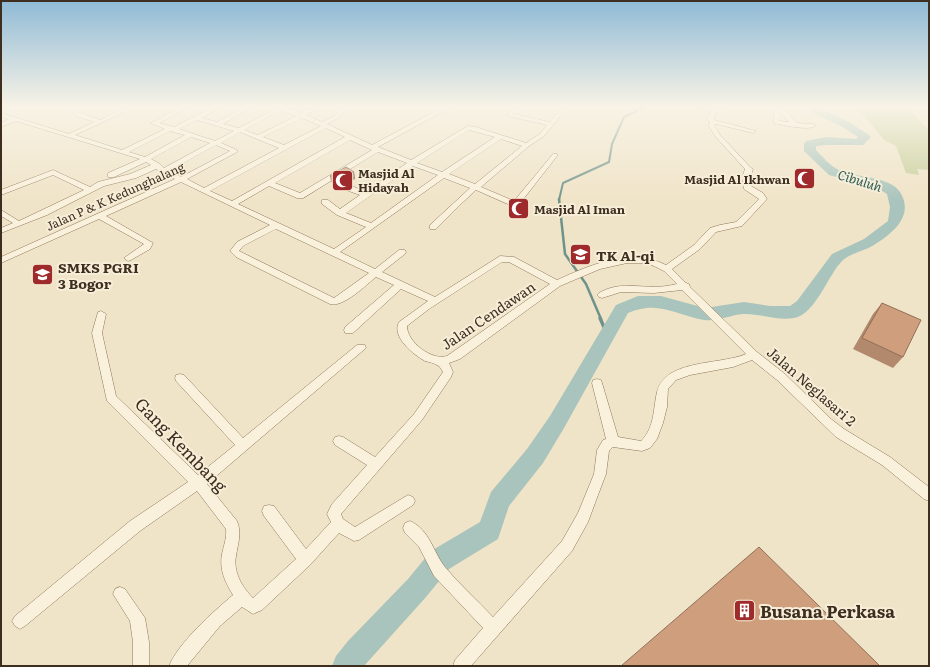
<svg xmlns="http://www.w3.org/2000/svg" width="930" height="667" font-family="Literata,serif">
<rect width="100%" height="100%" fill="#f0e4c8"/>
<path fill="#e6deb5" d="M910 107H929V125L926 122Z"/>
<path fill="#c9cf9b" d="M859 107H907L929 130V170L917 169 919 175 906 173 896 146 884 140 865 116 854 109Z"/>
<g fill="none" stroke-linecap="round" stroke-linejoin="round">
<path stroke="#6f938a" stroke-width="2" d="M559 200 563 183 609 162 612 144 624 117 645 107"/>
<path stroke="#6f938a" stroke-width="2.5" d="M559 199 565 254 586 284 601 319"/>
<path stroke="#6f938a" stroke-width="3.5" d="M600 318 607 334"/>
<path fill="#a9c4bc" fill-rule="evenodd" d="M811 107H821L822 109 849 122 869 135 871 137 863 145H826L816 146V150C823 157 830 166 839 170 856 178 890 176 900 192 915 216 892 234 874 245 865 251 850 253 842 261 828 275 815 315 794 318 777 321 758 313 743 314 730 315 717 322 704 320 675 315 659 300 628 313L564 428 543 463 509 506 498 539 449 569 426 597 364 666H332L336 656 348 641 408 579 431 551 480 522 491 492 527 449 550 416 616 305 638 296H661L705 308 744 302 770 306H790L797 301 832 254 864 239 888 221 890 207 887 194 877 188 829 175 804 151V144L806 141 826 137 856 139 858 137 841 126 813 113Z"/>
<defs>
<path id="minor" d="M63 107H88L78 112 100 120 126 107H135L75 135 122 150 165 129 151 123 181 107H189L159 123 174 127 213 107H221L202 118 217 122 244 107H252L223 124 239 128 275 109 273 107H285L301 113 313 107H321L306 115 322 122 334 116 343 107H350L338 118 327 124 372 145 443 107H451L378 147 411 160 468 126 476 127 526 143 540 134 547 125 508 116V114L514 107H521L514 114 550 122 562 107H568L544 136 529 146 481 187 514 201 553 154H557V156L518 206H512L476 190 462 203 436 229H430V225L470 188 444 178 340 252 375 269 399 250H405L406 252 405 254 382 272 435 297 500 256 514 257 557 280C590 265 631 247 666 265L694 245 710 228 720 225 736 222 759 199 744 189 742 178 745 169 716 137 708 125 710 123 707 118 711 112 697 107 713 109 723 107 716 112 714 120 756 131 753 133 716 124 714 125 720 135 751 168 753 169 750 178 751 186 763 193 767 199 742 226 716 232 700 249 672 269 686 283 689 284 690 287 757 352 785 374 831 419 844 429 890 457 929 487V501L924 499 882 465 836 437 777 380 752 360 733 367 690 375 676 380 668 389 667 407 663 423 657 439 650 448 642 451 613 447 609 451 606 474 598 495 588 522 572 551 471 666H453L455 660 483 628 434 576 419 547 405 533 403 528 405 523 410 521C430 530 433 552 445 567 460 585 477 600 493 617L562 541 578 513 594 474 597 450 603 440 606 439 592 383 593 380 597 379 601 380 602 383 618 437 641 441C655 427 653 409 657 392 664 359 721 365 746 354L682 290 654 293 621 292 602 298 599 297 597 295 599 293C616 283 632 286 652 287 660 287 669 286 677 284L664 271 652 265 641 263H627L600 269 560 286 460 359 449 363 453 372 451 377 422 420 341 514 343 519 355 527 408 495 413 497 415 501 413 505 359 540 354 541 339 533 310 565 262 610 253 614 242 607 220 626 187 666H169C179 642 213 612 233 595 225 582 219 569 222 554 224 545 227 537 226 529L197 491 140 531 25 626 20 629 15 626 12 621 15 616 130 521 188 482 107 401 92 333 98 312 101 311 106 314 102 333 116 396 198 475 235 445 176 381 175 378 176 375 180 374 184 375 243 438 357 345H365L366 348 207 484 237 521C242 533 238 543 236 556 233 572 242 587 253 598L296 559 264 516 262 511 264 506 269 505 274 506 306 549 331 522 327 514 332 504 367 465 335 445 333 441 335 437 339 436 343 437 375 457 414 414 443 372C441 369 440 366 437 365 434 363 429 362 425 361 414 355 391 337 399 322L428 301 401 289 353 333H345L344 330 345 327 394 285 376 277C366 285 343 308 330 304L236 257 230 251 237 242 270 225 181 182 106 216 153 243 150 249 131 260 128 261 124 258 144 244 99 219 1 263V257L175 179 156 169 136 178 104 186 47 215 1 233V228L13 223 1 216V210L19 221 84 190 53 175 1 195V190L53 170 90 187 98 182 130 174 151 165 146 162 114 177H108V173L140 159 16 121 1 127V123L9 119 1 117V113L69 134 94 122 76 116 72 112 73 111ZM280 110 296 116 258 135 244 130ZM302 118 321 126 284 145 263 137ZM197 120 234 131 215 141 179 129ZM326 128 345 137 232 201 210 191ZM469 130 495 137 442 172 417 163ZM170 131 185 135 145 157 129 152ZM240 132 279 148 204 188 187 179 237 152V150L221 143ZM191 137 210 143 164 168 160 164 151 159ZM501 139 522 146 475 184 449 174ZM350 140 372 150 300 193 275 183ZM216 145 230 151 181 177 169 171ZM378 152 407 163 365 192 352 186H346V190L360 195 340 209 328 200H322V204L337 215 366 227 334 249 238 204 269 186 297 198H303ZM413 166 438 175 371 223 346 213ZM276 229 369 273 334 298 239 251 243 246ZM502 262H509L550 284 447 356C432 361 407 342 407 326L429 309Z
M776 107H783L797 123 813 124 816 126C809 131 783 125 774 123V114L777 109ZM781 113 789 122 779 121Z
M120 587 125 589 145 618 149 642V666H133V642L130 621 113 594 115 589Z"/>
</defs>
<use href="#minor" stroke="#8d765c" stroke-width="1"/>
<use href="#minor" fill="#faf1dc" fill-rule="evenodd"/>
</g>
<path fill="#b2896c" d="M354 172 355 179 337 186 331 182 330 176Z
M882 303 903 357 893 368 853 349 873 314Z"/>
<path fill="#916f58" d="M354 172 355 179 337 186 335 180Z"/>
<path fill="#cf9f7d" stroke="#916f58" d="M346 167 354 172 335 180 330 176Z
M882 303 921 320 903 357 862 338Z
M759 547 880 666H621Z"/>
<linearGradient id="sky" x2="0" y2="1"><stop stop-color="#8fbad6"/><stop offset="0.53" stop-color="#f8f3e6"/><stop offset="1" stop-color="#f8f3e6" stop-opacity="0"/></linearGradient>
<rect width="930" height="201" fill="url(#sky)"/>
<defs>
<symbol id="mosque-square" viewBox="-11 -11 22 22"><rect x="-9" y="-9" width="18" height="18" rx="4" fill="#9e2a2b" stroke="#f7eed8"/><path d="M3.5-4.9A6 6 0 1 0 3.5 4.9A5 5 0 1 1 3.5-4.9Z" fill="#fff"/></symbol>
<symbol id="school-square" viewBox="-11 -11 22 22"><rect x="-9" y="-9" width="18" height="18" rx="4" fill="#9e2a2b" stroke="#f7eed8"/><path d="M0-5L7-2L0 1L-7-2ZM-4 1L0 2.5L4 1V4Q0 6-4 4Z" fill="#fff"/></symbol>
<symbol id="building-square" viewBox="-11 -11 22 22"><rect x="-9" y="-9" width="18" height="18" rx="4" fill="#9e2a2b" stroke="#f7eed8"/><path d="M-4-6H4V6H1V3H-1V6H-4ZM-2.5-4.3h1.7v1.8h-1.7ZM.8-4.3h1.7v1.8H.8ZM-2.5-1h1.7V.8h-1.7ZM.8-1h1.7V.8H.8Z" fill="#fff"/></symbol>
</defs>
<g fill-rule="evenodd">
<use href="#mosque-square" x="792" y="166" width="25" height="25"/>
<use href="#mosque-square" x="330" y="168" width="25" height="25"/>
<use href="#mosque-square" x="506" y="196" width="25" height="25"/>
<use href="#school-square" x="568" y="242" width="25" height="25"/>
<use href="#school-square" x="30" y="262" width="25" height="25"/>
<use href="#building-square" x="732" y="598" width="25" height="25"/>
</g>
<g text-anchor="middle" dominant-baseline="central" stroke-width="4" stroke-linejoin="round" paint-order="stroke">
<g font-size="12" font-weight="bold" fill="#3d2e20" stroke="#f7eed8" text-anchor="start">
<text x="358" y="173">Masjid Al<tspan x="358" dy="14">Hidayah</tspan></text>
<text x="790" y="179" text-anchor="end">Masjid Al Ikhwan</text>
<text x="534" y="209">Masjid Al Iman</text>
</g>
<g font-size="12" fill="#3d2e20" stroke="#f7eed8">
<text transform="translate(115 196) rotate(-24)">Jalan P &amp; K Kedunghalang</text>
</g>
<g font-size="13" font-style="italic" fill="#2f5d5a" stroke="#f7eed8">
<text transform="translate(860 180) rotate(17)">Cibuluh</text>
</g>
<g font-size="14" font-weight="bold" fill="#3d2e20" stroke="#f7eed8" text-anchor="start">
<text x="596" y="255">TK Al-qi</text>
<text x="58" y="267">SMKS PGRI<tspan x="58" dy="16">3 Bogor</tspan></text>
</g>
<g font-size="14" fill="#3d2e20" stroke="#f7eed8">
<text transform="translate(488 315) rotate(-34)">Jalan Cendawan</text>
<text transform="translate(812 386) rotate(41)">Jalan Neglasari 2</text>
</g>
<g font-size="17" fill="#3d2e20" stroke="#f7eed8">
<text transform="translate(182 444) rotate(46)">Gang Kembang</text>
</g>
<g font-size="17" font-weight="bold" fill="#3d2e20" stroke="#f7eed8" text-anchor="start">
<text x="760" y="610">Busana Perkasa</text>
</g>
</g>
<rect width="930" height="667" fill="none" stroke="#3d2e20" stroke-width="4"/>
</svg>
